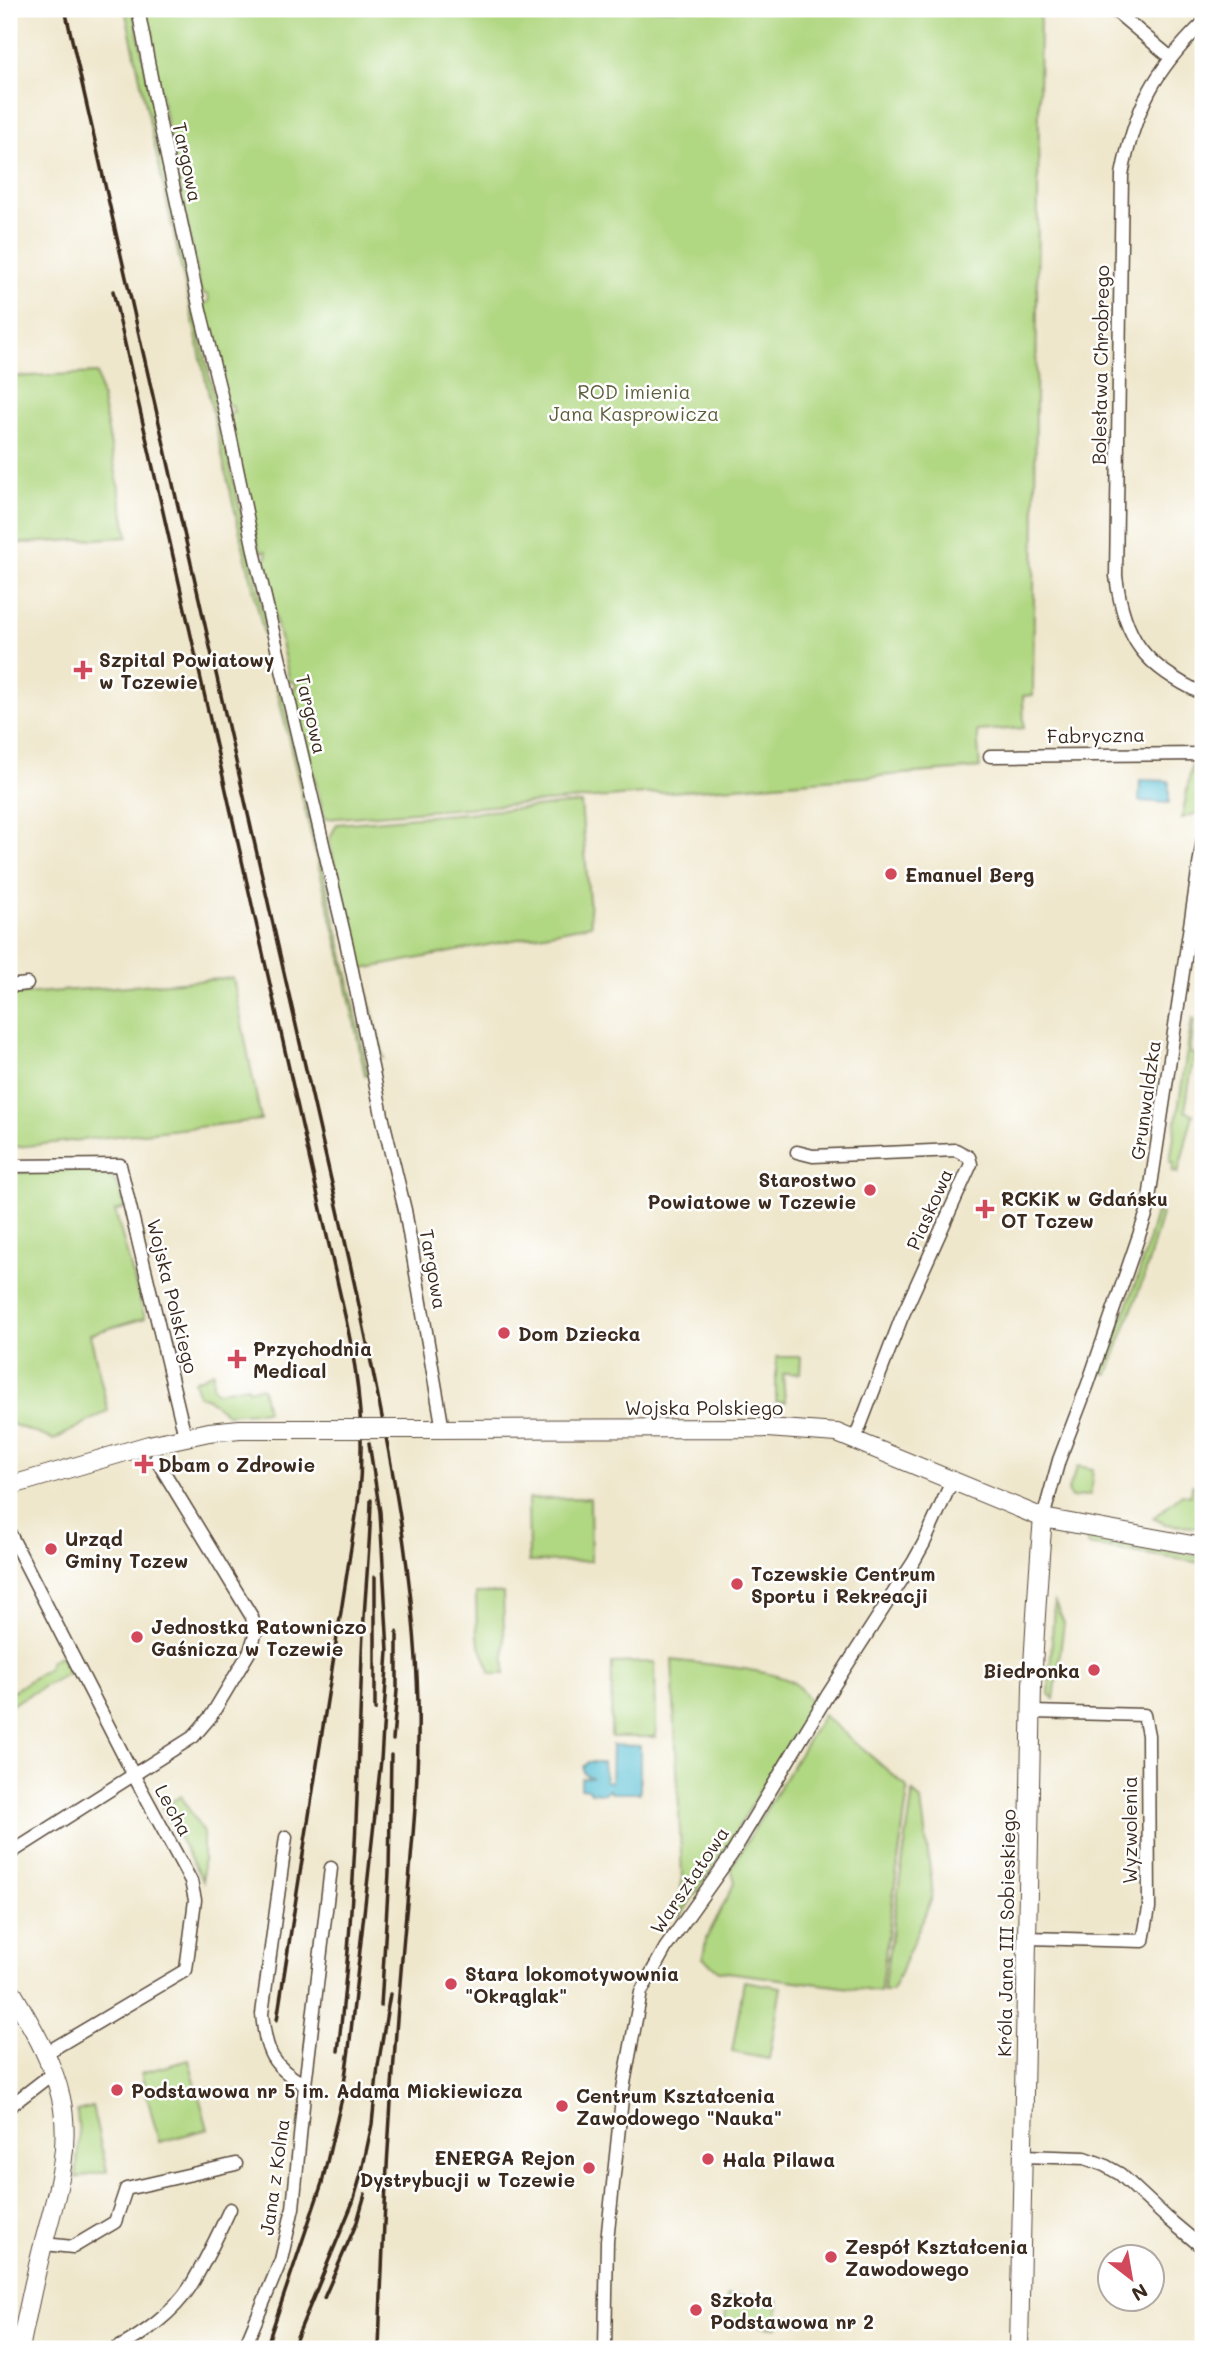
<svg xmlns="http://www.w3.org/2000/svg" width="1212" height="2358" font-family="Mali,sans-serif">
<rect width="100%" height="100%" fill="#fff"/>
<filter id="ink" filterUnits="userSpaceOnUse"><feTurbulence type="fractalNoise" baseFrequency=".0143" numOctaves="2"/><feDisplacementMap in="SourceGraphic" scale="14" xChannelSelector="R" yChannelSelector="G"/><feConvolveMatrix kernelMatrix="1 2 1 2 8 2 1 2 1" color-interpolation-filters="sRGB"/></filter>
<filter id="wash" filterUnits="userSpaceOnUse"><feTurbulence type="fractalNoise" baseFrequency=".00686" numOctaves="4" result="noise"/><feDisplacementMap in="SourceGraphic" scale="28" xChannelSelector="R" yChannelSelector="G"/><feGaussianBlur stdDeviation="1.57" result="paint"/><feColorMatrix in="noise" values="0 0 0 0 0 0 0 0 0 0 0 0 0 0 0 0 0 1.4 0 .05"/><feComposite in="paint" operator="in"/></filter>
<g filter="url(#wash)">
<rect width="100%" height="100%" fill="#efe7cc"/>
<path fill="#b0d781" stroke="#768050" stroke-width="2" d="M125 9H133L194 309 310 815 307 817 225 469Z
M143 9H1040L1033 695 1023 696 1024 728 977 731 980 768 325 819 292 691 296 687 295 682H290L262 560 267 557 266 551 261 552 259 549 227 413 234 412 232 405H226L203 305 209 301 208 295 201 293 173 156 179 153 178 148 171 145 150 40 153 34 152 29 148 28Z
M97 373 128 537 9 544V377Z
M1193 757 1203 759V778L1197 813 1182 818Z
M581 803 591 925 363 969 368 996 384 1058 378 1055 329 840 337 824Z
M311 817 349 980 368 1073 365 1075 342 962 307 818Z
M233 978 261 1120 9 1148V995Z
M1192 1018 1194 1020 1190 1053 1194 1054 1185 1111 1193 1114 1178 1173 1172 1171 1174 1162H1170Z
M96 1169C118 1178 119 1186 125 1208L115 1211 145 1318 90 1334 108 1411 54 1440 9 1423V1173Z
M1156 1213 1162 1214 1145 1274 1108 1374 1102 1373 1139 1274Z
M776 1357H801L800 1373 783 1374 785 1402H776Z
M213 1372V1387L217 1392 247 1386 248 1390 259 1387 262 1388 267 1411 227 1414 206 1397 199 1396 194 1381Z
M1078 1466 1093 1469 1090 1495 1071 1498 1068 1490Z
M1192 1485 1203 1488V1507H1198L1197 1514 1200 1515 1201 1528 1165 1524 1153 1518 1182 1494 1191 1496Z
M590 1498 591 1561 529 1562 528 1499Z
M1088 1538 1203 1557V1563L1087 1545Z
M476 1593H503L505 1674H491L477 1637Z
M1054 1601 1064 1623 1054 1699 1049 1694Z
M60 1656 68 1673 9 1706V1694L48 1668 50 1661Z
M672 1660C700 1664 773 1669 794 1683 801 1688 807 1698 812 1704L731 1840 680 1917 682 1875Z
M655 1662 656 1737H611L612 1663Z
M823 1715 906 1786 908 1791 880 1992 719 1971 703 1958 706 1939 735 1882 731 1868Z
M913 1792 921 1801 932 1885 931 1900 892 1991H883Z
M181 1796 203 1833V1881L162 1807Z
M744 1981 781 1987 769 2059 732 2052Z
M189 2060 208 2129 159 2142 141 2073Z
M92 2107 107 2171 76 2178 79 2137 77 2111Z
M727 2296 778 2300 777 2327 725 2324Z"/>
<path fill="#57c0d4" stroke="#497579" stroke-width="2" d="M1140 780 1169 781V803L1139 801Z
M612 1745 640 1746V1793H611L609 1789 604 1793 591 1792 589 1789 581 1788V1778L591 1777C586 1774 582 1775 583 1767L588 1762H603L605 1781 611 1782Z"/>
</g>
<g filter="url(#ink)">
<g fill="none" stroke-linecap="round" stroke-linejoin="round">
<defs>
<path id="street" d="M138 9 160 124 200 310 225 411 255 555 347 946 383 1120 405 1210 443 1430
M1113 9 1170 57
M1203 23C1154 71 1135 108 1122 175L1116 576C1124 641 1145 666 1203 694
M990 756 1203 754
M9 986 27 984
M797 1152 813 1156 956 1150 969 1157 971 1164 901 1319 855 1439
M9 1166 120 1165 185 1436
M1043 1518 1059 1460 1088 1384 1147 1212 1203 839
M9 1532 134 1776 191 1881 195 1900 186 1970 46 2053
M286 1837 262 2014C266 2052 271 2066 305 2085
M9 1854 193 1737 211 1716 250 1651 255 1635 252 1617 156 1459
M1027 1938 1143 1941 1149 1908 1148 1735 1144 1715 1032 1712
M9 2107 53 2073
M1023 2156 1085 2158 1104 2165 1120 2174 1166 2217 1203 2248
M44 2244 73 2247 115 2222 126 2189 236 2164
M116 2349C143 2335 174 2312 190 2287 205 2262 218 2235 230 2209
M244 2349 281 2260 293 2208 305 2085 331 1868
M605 2349 607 2241 623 2089 641 1992 666 1947 732 1854 827 1696 914 1561 924 1543 952 1481"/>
<path id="secondary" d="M422 1429 767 1428 837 1433 1043 1518 1203 1547
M9 1486 149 1445 209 1432 240 1429H328
M9 1987C29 2022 52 2058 61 2098 72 2148 56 2197 43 2245 34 2280 27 2314 20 2349
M1019 2349 1032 1685C1035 1629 1038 1574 1043 1518"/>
</defs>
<use href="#street" stroke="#564638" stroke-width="15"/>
<use href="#secondary" stroke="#564638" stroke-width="20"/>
<use href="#street" stroke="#fff" stroke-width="12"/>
<use href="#secondary" stroke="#fff" stroke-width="18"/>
<path stroke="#3b2a1e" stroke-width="3.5" d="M65 9 350 1263C381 1408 414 1554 418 1702 420 1792 408 1882 401 1971 390 2097 383 2223 379 2349
M113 291 346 1320C360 1383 365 1439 358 1503L277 2020
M375 1577V1710
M393 1740 397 1690V1631
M381 2006 389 1873 391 1755
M338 2051C354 1919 358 1786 362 1654 364 1602 370 1551 371 1500
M324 2298 357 2222 365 2194
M266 2348 322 2183 342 2098 349 2049 381 1760 388 1651 380 1512 369 1443
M292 2349 353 2202 362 2171 372 2124 378 2066 390 1994"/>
<defs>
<path id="secondary-bridge" d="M328 1429H422"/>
</defs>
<use href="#secondary-bridge" stroke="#564638" stroke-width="20" stroke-linecap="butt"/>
<use href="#secondary-bridge" stroke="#fff" stroke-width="18"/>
</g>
</g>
<g fill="#d1495b" stroke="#fff" stroke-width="2.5">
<path d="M79.5 659.5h7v7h7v7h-7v7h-7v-7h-7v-7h7z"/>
<circle cx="891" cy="874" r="7"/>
<circle cx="870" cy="1190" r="7"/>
<path d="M981.5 1198.5h7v7h7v7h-7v7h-7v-7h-7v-7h7z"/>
<circle cx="504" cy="1333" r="7"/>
<path d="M233.5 1348.5h7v7h7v7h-7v7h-7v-7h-7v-7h7z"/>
<path d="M140.5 1453.5h7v7h7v7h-7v7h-7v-7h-7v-7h7z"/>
<circle cx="51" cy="1549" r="7"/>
<circle cx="737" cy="1584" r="7"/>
<circle cx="137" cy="1637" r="7"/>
<circle cx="1094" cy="1670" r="7"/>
<circle cx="451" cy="1984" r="7"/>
<circle cx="117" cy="2090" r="7"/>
<circle cx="562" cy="2106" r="7"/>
<circle cx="708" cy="2159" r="7"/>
<circle cx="589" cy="2168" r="7"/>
<circle cx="831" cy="2257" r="7"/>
<circle cx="696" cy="2310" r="7"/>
</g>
<g text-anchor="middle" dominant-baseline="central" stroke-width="5" stroke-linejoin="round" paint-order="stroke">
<g font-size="19" fill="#3b2a1e" stroke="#fff">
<text transform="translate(188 162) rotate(78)">Targowa</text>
<text transform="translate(1100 365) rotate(-89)">Bolesława Chrobrego</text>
<text transform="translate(312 714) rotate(77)">Targowa</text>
<text transform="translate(1096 735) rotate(-1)">Fabryczna</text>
<text transform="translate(1145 1100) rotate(-82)">Grunwaldzka</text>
<text transform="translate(929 1209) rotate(-66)">Piaskowa</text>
<text transform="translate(434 1269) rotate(80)">Targowa</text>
<text transform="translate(173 1296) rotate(76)">Wojska Polskiego</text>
<text x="704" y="1407">Wojska Polskiego</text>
<text transform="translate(174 1810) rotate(61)">Lecha</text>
<text transform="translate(1129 1830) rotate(-90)">Wyzwolenia</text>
<text transform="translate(689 1880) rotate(-56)">Warsztatowa</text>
<text transform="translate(1006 1933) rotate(-89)">Króla Jana III Sobieskiego</text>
<text transform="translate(274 2177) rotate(-82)">Jana z Kolna</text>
</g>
<g font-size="19" fill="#5e5e3c" stroke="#fff">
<text x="634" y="391">ROD imienia<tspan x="634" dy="22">Jana Kasprowicza</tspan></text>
</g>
<g font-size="19" font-weight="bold" fill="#3b2a1e" stroke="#fff" text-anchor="start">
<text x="99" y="659">Szpital Powiatowy<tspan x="99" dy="22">w Tczewie</tspan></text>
<text x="905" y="874">Emanuel Berg</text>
<text x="856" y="1179" text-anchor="end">Starostwo<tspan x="856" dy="22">Powiatowe w Tczewie</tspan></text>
<text x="1001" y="1198">RCKiK w Gdańsku<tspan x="1001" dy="22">OT Tczew</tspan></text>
<text x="518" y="1333">Dom Dziecka</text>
<text x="253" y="1348">Przychodnia<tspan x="253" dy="22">Medical</tspan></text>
<text x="158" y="1464">Dbam o Zdrowie</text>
<text x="65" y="1538">Urząd<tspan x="65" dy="22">Gminy Tczew</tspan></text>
<text x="751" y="1573">Tczewskie Centrum<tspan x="751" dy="22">Sportu i Rekreacji</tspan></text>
<text x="151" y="1626">Jednostka Ratowniczo<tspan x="151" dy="22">Gaśnicza w Tczewie</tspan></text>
<text x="1080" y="1670" text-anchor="end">Biedronka</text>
<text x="465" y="1973">Stara lokomotywownia<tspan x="465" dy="22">"Okrąglak"</tspan></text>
<text x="131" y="2090">Podstawowa nr 5 im. Adama Mickiewicza</text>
<text x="576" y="2095">Centrum Kształcenia<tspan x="576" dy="22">Zawodowego "Nauka"</tspan></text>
<text x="575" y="2157" text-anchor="end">ENERGA Rejon<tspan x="575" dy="22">Dystrybucji w Tczewie</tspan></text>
<text x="722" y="2159">Hala Pilawa</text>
<text x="845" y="2246">Zespół Kształcenia<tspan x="845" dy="22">Zawodowego</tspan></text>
<text x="710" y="2299">Szkoła<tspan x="710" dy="22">Podstawowa nr 2</tspan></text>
</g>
</g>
<rect width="1212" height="2358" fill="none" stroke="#fff" stroke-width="35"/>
<g transform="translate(1131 2278) rotate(149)"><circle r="33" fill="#ffffff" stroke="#b1aaa5" stroke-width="2"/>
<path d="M0-5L12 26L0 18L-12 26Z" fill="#d1495b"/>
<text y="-10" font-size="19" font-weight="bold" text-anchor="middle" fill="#3b2a1e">N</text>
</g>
</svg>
